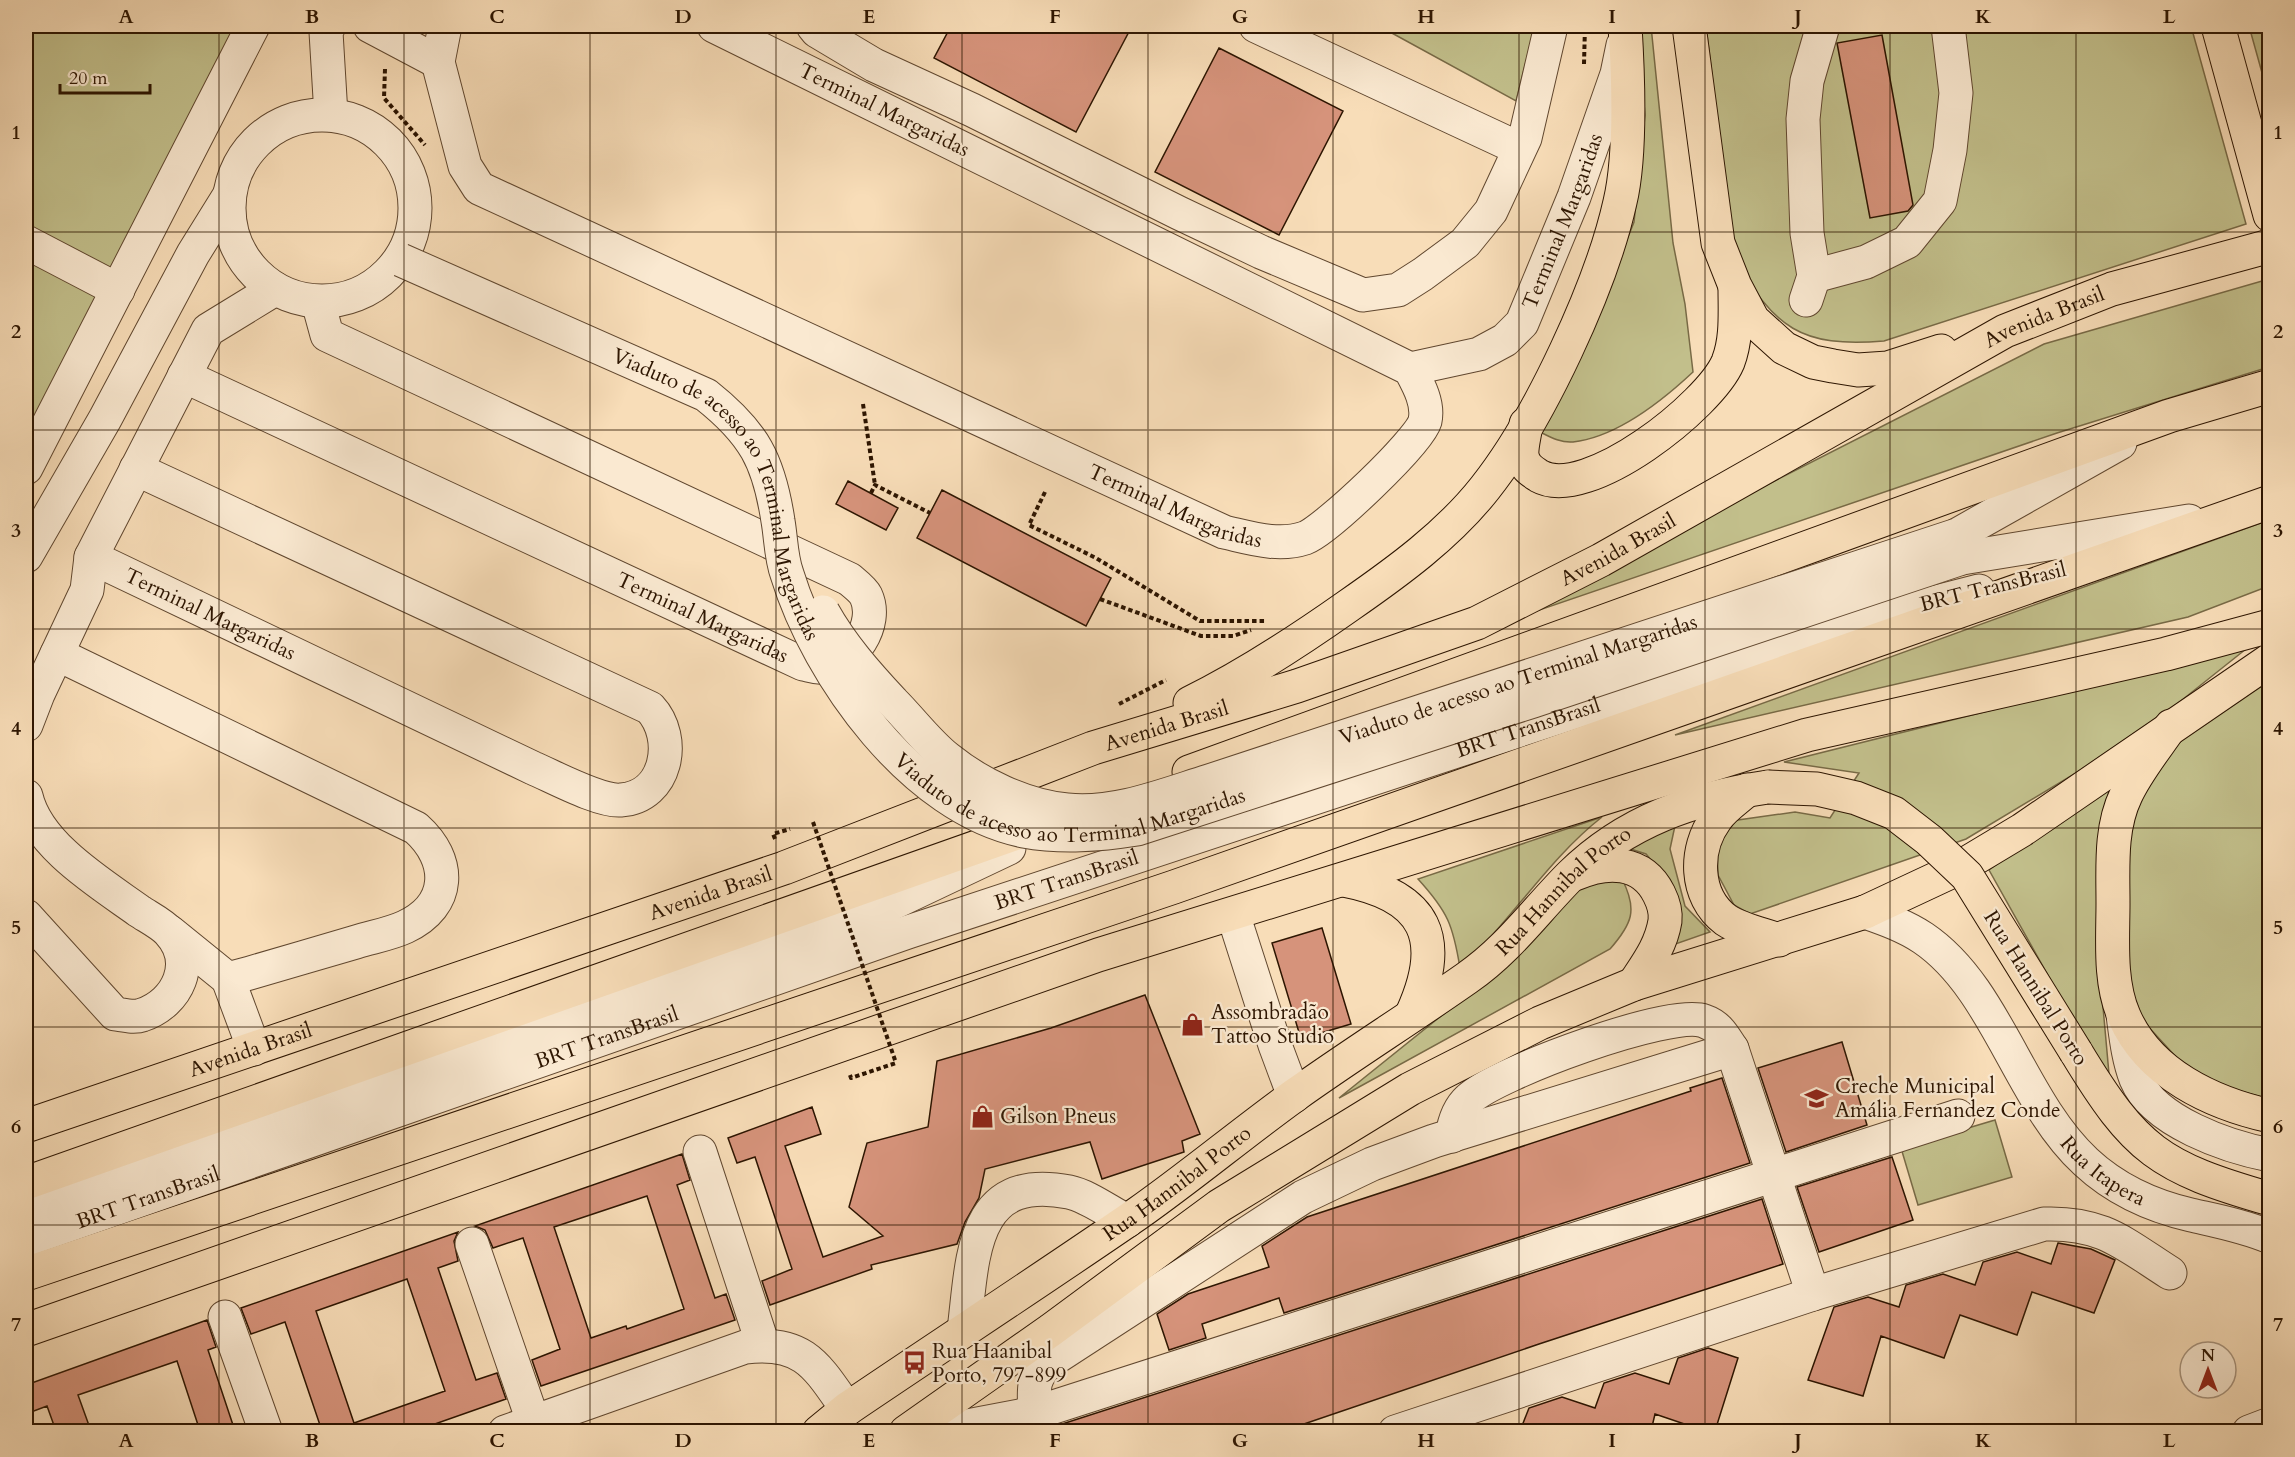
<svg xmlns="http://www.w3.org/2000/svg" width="2295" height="1457" font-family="Cardo,serif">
<rect width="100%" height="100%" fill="#f8ddb8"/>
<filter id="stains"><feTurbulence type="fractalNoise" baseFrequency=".00333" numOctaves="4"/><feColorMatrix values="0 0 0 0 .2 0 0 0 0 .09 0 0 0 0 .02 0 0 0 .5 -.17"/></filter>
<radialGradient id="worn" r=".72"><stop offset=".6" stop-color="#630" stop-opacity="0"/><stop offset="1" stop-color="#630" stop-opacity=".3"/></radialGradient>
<path fill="#c2bf8b" stroke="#786a46" stroke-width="1.5" d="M26 26H260L26 479Z
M1379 26H1535L1516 101Z
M1637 26H1651L1673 243 1685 304 1693 372C1662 401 1617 437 1573 442 1562 443 1552 438 1542 433L1562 385 1587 340 1634 222 1645 115Z
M1706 26H2191L2246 224 1884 341C1801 348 1774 328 1734 257Z
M2249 26H2269V98Z
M2269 279V367L2057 433 1481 630 2044 344Z
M2269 520V586L2188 617 1675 735Z
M2251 645 2177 704 2081 770 1966 839 1750 914 1734 905 1718 875 1717 849 1731 821 1795 812 1830 818 1859 773 1784 762Z
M2269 663V1099L2218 1085 2188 1070 2144 1022 2117 953 2118 844 2144 762Z
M2111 781 2100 836 2097 940 2109 1074 2073 1020 1989 870Z
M1602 817C1547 860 1511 922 1460 968 1453 925 1448 912 1418 879Z
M1676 821 1670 849 1685 906 1710 932 1664 948 1665 877 1646 854 1618 845Z
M1622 879C1638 910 1632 924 1610 949L1339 1098 1497 971 1589 880Z
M1995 1120 2012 1177 1918 1205 1901 1148Z"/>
<path fill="#d6937b" stroke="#2d1501" stroke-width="1.5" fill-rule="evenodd" d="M951 26H1132L1076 132 934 58Z
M1882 35 1913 205 1908 211 1870 218 1837 43Z
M1219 48 1343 111 1279 235 1155 172Z
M848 481 898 508 886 530 836 504Z
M942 490 1111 578 1086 626 917 538Z
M1322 928 1351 1024 1301 1039 1272 943Z
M1145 995 1200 1134 1182 1141 1184 1152 1102 1179 1090 1142 985 1169 979 1198 965 1222 957 1244 871 1265 872 1269 770 1305 762 1281 792 1269 755 1157 737 1163 728 1138 812 1107 821 1134 785 1146 823 1257 883 1236 849 1207 867 1143 928 1127 937 1061 1051 1028Z
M1842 1042 1867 1125 1786 1152 1758 1068Z
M1722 1078 1750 1163 1284 1313 1279 1298 1202 1324 1206 1338 1169 1350 1157 1314 1188 1294 1269 1267 1262 1246 1307 1217 1691 1091 1690 1088Z
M682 1154 690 1180 677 1185 715 1298 726 1294 735 1320 541 1386 532 1360 560 1349 523 1238 493 1248 485 1230 475 1226ZM647 1196 684 1309 627 1329 626 1326 591 1338 554 1227Z
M1892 1157 1913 1220 1819 1252 1797 1187Z
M1762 1199 1783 1264 1539 1344 1301 1425 1281 1431H1060L1059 1425Z
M458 1232 454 1241 458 1261 438 1268 476 1380 497 1373 506 1399 415 1431H322L285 1322 251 1334 241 1308ZM407 1279 445 1391 354 1423 316 1311Z
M2058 1243 2091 1249 2115 1260 2094 1313 2032 1292 2017 1335 1960 1315 1944 1358 1881 1336 1863 1396 1808 1380 1834 1307 1868 1297 1899 1307 1906 1285 1943 1274 1975 1285 1983 1262 2017 1252 2051 1264Z
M207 1320 216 1347 208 1350 235 1431H200L177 1361 78 1395 91 1431H56L47 1406 26 1414V1385Z
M1708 1348 1738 1358 1715 1431H1705L1655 1414 1651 1431H1520L1529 1408 1562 1397 1595 1408 1604 1383 1635 1373 1669 1384 1678 1358Z"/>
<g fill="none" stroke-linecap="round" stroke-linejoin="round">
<defs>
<g id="minor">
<path d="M329 26 326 32 331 115"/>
<path d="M370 26 438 62"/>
<path id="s1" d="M445 26 438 62 465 166 479 188 1224 532C1251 538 1278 547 1305 538 1326 530 1419 442 1425 421 1429 403 1418 384 1410 369L714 26"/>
<path d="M813 26 817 31 874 65 972 110 1179 213 1261 252 1363 295 1398 290 1423 274 1465 243 1491 211 1525 138 1551 26"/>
<path d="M1256 26 1518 148"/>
<circle cx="322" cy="208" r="93"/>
<path d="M26 242 118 290"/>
<path d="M1814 276 1866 262 1907 242 1940 201 1950 150 1956 93 1948 26"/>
<path d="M1806 300 1814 276 1807 233 1803 119 1807 81 1823 26"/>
<path id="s2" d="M1410 369 1479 354 1505 340 1522 323 1574 197 1617 74 1623 45"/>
<path id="s3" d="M184 376 803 664C809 665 816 668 822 667 853 664 879 624 866 596 863 590 855 584 849 579L327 335 318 302"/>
<path d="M26 468 253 26"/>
<path d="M1957 535 2120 443"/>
<path d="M26 556 105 419 193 254 229 196"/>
<path id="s4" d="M91 557 533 768C554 777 600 802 621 800 667 797 678 738 650 708L136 469"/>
<path d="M1962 558 2189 521"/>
<path d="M57 654 416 828C452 860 452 905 405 927 390 934 372 937 356 942 321 952 285 963 250 973L228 979 170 932"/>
<path d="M26 725 38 694 87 590 91 557 208 330 275 289"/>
<path d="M26 796C37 845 100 883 139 911 148 917 162 924 169 932 197 962 178 1003 142 1015 134 1018 123 1015 115 1014L26 916"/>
<path id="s5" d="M1865 912C1885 919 1905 926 1923 938 1997 988 2019 1100 2086 1162 2115 1189 2152 1206 2191 1215 2217 1221 2244 1226 2270 1237"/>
<path d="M1233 914 1275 1045 1294 1096"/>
<path d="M228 979 254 1049"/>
<path d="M2123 1015C2126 1037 2128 1058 2136 1079 2154 1122 2228 1147 2270 1155"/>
<path d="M1732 1049 1434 1141 1372 1164 1303 1197 1049 1362C1031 1380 1034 1389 1035 1413L1958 1116"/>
<path d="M1452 1136C1454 1122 1458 1109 1469 1099 1496 1073 1670 1009 1704 1021 1719 1026 1724 1037 1732 1049L1813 1294"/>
<path d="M700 1152 763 1345"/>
<path d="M26 1209 874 912 1009 848"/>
<path id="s6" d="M26 1240 908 932 1808 635 1979 591"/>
<path d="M472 1244 533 1421"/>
<path d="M225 1317 266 1432"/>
<path d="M964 1330C973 1261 969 1172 1069 1192 1088 1196 1109 1212 1127 1221"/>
<path d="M962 1427 1035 1413 1042 1432"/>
<path d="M505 1432 745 1347C804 1340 817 1366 847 1409"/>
<path d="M1395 1432 1813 1294 2044 1224C2102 1222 2123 1243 2170 1273"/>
<path d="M2249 1432 2270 1424"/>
</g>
<g id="major">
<path d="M1747 790C1737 799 1723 808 1716 819 1694 849 1694 896 1726 920 1741 930 1762 934 1779 940"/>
<path d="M1575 874C1607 860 1642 860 1659 894 1663 902 1666 913 1665 921 1661 946 1647 964 1634 984"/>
<path d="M2076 1052C2136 1151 2159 1167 2270 1199"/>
<path id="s7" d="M819 1432 847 1409C943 1344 1041 1280 1137 1214 1191 1176 1241 1134 1295 1095 1351 1055 1410 1018 1467 978 1509 949 1536 910 1571 875 1626 821 1693 798 1768 787"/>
<path d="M906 1432 1051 1330 1219 1206 1410 1089 1540 1023 1634 984 1865 912"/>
</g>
<g id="highway">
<path d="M1689 26 1718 243 1735 286 1753 320 1784 348 1813 362 1833 366 1858 370 1888 368 1941 351"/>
<path d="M2218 26 2270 215"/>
<path d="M1526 424C1525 434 1521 447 1522 456 1525 467 1530 470 1539 476 1587 503 1710 405 1728 362 1737 339 1735 313 1735 289"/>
<path d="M1190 703C1245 676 1297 642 1348 606 1397 572 1448 535 1485 488 1539 420 1601 287 1620 202 1631 156 1628 74 1625 26"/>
<path d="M2171 726C2156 748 2137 771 2126 795 2110 828 2113 867 2113 903 2113 939 2109 982 2124 1016 2149 1074 2212 1103 2270 1116"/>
<path d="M1189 772 2169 416 2270 386"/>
<path d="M1344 880C1427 896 1446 939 1412 1014"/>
<path d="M1865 912 1957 869 2022 830 2270 660"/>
<path id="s8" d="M26 1126 784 868 1093 748 1297 686 1477 623 1601 560 2005 331 2112 289 2270 246"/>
<path d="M26 1183 1039 825"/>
<path d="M26 1274 1174 887 2270 502"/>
<path d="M26 1330 1098 955 1807 735 2166 654 2270 626"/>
</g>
</defs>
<use href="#minor" stroke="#60472f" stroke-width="35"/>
<use href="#major" stroke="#2d1501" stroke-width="35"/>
<use href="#highway" stroke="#2d1501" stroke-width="35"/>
<path stroke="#2d1501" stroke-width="4" stroke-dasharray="4.5 3" stroke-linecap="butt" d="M1584 64 1585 26
M385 69 384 98 425 145
M863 404 875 485
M1045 492 1029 525 1096 558 1200 621H1267
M871 493 875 485 930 513
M1100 599 1201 636H1233L1251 630
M1119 704 1166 680
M775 839 773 834 790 829
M850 1075 851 1078 896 1063"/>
<use href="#minor" stroke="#fae9d1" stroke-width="33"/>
<use href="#major" stroke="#f8ddb8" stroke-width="33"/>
<use href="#highway" stroke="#f8ddb8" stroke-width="33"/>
<defs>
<g id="minor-bridge">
<path id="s9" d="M401 260 706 395C754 433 769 461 778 521 781 538 781 558 787 574 818 676 914 809 1024 831 1062 838 1099 835 1137 829L1533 701 1962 558"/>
<path id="s10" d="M823 612C842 646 867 674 893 702 911 720 927 742 947 758 979 784 1025 806 1067 810 1115 815 1164 795 1209 781L1957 535"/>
</g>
<path id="major-bridge" d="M1768 787 1817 789 1856 798 1894 813 1929 840 1967 876 2076 1052"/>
</defs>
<use href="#minor-bridge" stroke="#60472f" stroke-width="35" stroke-linecap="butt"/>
<use href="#major-bridge" stroke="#2d1501" stroke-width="35" stroke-linecap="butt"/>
<path stroke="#2d1501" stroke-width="4" stroke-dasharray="4.5 3" stroke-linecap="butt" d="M813 822 896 1063"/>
<use href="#minor-bridge" stroke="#fae9d1" stroke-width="33"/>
<use href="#major-bridge" stroke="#f8ddb8" stroke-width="33"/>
</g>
<path fill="none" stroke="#2d1501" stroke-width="1.5" stroke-opacity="0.55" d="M219 26V1432M404 26V1432M590 26V1432M776 26V1432M962 26V1432M1148 26V1432M1333 26V1432M1519 26V1432M1705 26V1432M1890 26V1432M2076 26V1432M26 232H2270M26 430H2270M26 629H2270M26 828H2270M26 1027H2270M26 1225H2270"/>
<defs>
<symbol id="shop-bare" viewBox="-9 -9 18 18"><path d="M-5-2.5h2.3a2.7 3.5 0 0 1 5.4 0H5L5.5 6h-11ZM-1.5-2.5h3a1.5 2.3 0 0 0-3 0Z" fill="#8f2418" stroke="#fae9d1" stroke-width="2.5" paint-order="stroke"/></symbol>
<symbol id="school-bare" viewBox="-9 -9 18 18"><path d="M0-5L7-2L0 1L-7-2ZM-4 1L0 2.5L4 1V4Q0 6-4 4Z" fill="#8f2418" stroke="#fae9d1" stroke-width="2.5" paint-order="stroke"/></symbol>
<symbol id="bus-bare" viewBox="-9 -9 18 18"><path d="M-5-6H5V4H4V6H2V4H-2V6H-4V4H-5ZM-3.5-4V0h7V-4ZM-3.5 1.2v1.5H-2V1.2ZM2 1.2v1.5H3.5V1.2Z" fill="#8f2418" stroke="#fae9d1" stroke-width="2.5" paint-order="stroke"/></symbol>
</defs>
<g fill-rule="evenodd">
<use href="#shop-bare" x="1176" y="1008" width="33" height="33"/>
<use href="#school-bare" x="1800" y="1082" width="33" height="33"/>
<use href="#shop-bare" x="966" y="1100" width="33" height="33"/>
<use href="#bus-bare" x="898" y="1346" width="33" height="33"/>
</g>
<g text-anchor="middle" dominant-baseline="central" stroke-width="4.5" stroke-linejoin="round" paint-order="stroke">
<g font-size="21" fill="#2d1501" stroke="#fae9d1">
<text transform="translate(884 110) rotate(26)">Terminal Margaridas</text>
<text stroke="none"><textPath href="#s2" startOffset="234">Terminal Margaridas</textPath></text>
<text stroke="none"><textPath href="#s8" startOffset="2181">Avenida Brasil</textPath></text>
<text stroke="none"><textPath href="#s9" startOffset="420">Viaduto de acesso ao Terminal Margaridas</textPath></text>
<text stroke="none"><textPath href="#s1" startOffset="936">Terminal Margaridas</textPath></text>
<text stroke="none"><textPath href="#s8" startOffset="1695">Avenida Brasil</textPath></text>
<text transform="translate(1993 587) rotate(-14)">BRT TransBrasil</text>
<text stroke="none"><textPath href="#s4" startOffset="132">Terminal Margaridas</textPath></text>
<text stroke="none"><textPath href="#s3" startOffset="572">Terminal Margaridas</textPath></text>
<text stroke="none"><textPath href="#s10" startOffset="796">Viaduto de acesso ao Terminal Margaridas</textPath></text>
<text stroke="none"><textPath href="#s8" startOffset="1209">Avenida Brasil</textPath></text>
<text stroke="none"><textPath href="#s6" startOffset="1587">BRT TransBrasil</textPath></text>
<text stroke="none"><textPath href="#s9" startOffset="940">Viaduto de acesso ao Terminal Margaridas</textPath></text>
<text stroke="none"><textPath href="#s6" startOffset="1101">BRT TransBrasil</textPath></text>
<text stroke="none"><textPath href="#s7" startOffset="922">Rua Hannibal Porto</textPath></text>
<text stroke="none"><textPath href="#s8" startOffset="723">Avenida Brasil</textPath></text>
<text transform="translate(2036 988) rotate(58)">Rua Hannibal Porto</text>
<text stroke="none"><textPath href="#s6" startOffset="615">BRT TransBrasil</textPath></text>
<text stroke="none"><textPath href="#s8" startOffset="237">Avenida Brasil</textPath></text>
<text stroke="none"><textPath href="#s5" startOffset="362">Rua Itapera</textPath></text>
<text stroke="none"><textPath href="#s7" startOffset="436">Rua Hannibal Porto</textPath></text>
<text stroke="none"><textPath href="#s6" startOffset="129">BRT TransBrasil</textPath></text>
</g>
<g font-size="21" fill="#2d1501" stroke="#fae9d1" text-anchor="start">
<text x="1211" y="1012">Assombradão<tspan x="1211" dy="24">Tattoo Studio</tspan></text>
<text x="1835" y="1086">Creche Municipal<tspan x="1835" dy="24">Amália Fernandez Conde</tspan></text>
<text x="1000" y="1116">Gilson Pneus</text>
<text x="932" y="1351">Rua Haanibal<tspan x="932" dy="24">Porto, 797-899</tspan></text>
</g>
</g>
<rect width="2295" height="1457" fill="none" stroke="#f8ddb8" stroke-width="66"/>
<g transform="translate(2208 1370)"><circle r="28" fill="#fae9d1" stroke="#a8947e" stroke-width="1.5"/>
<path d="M0-4.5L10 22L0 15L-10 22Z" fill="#8f2418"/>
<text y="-9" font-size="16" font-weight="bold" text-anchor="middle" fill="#2d1501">N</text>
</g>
<path d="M60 84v9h90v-9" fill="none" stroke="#2d1501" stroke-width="3"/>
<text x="69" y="84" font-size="18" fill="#2d1501" stroke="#fae9d1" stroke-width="4.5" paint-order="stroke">20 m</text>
<rect x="33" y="33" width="2229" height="1391" fill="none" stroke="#2d1501" stroke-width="2"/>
<g font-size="20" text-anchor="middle" font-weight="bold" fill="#2d1501">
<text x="126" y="23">A</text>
<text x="312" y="23">B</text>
<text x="497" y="23">C</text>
<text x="683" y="23">D</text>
<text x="869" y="23">E</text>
<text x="1055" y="23">F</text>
<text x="1240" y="23">G</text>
<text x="1426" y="23">H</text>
<text x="1612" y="23">I</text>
<text x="1798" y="23">J</text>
<text x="1983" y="23">K</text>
<text x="2169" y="23">L</text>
<text x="16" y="139">1</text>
<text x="2278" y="139">1</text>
<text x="16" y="338">2</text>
<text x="2278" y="338">2</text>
<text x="16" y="537">3</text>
<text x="2278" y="537">3</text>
<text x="16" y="735">4</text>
<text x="2278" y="735">4</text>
<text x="16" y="934">5</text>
<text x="2278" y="934">5</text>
<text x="16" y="1133">6</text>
<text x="2278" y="1133">6</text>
<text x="16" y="1331">7</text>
<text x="2278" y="1331">7</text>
<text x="126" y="1447">A</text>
<text x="312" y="1447">B</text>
<text x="497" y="1447">C</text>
<text x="683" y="1447">D</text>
<text x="869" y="1447">E</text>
<text x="1055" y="1447">F</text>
<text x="1240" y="1447">G</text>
<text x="1426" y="1447">H</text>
<text x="1612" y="1447">I</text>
<text x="1798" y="1447">J</text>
<text x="1983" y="1447">K</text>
<text x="2169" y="1447">L</text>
</g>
<rect width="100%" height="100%" filter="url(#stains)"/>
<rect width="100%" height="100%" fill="url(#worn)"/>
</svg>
